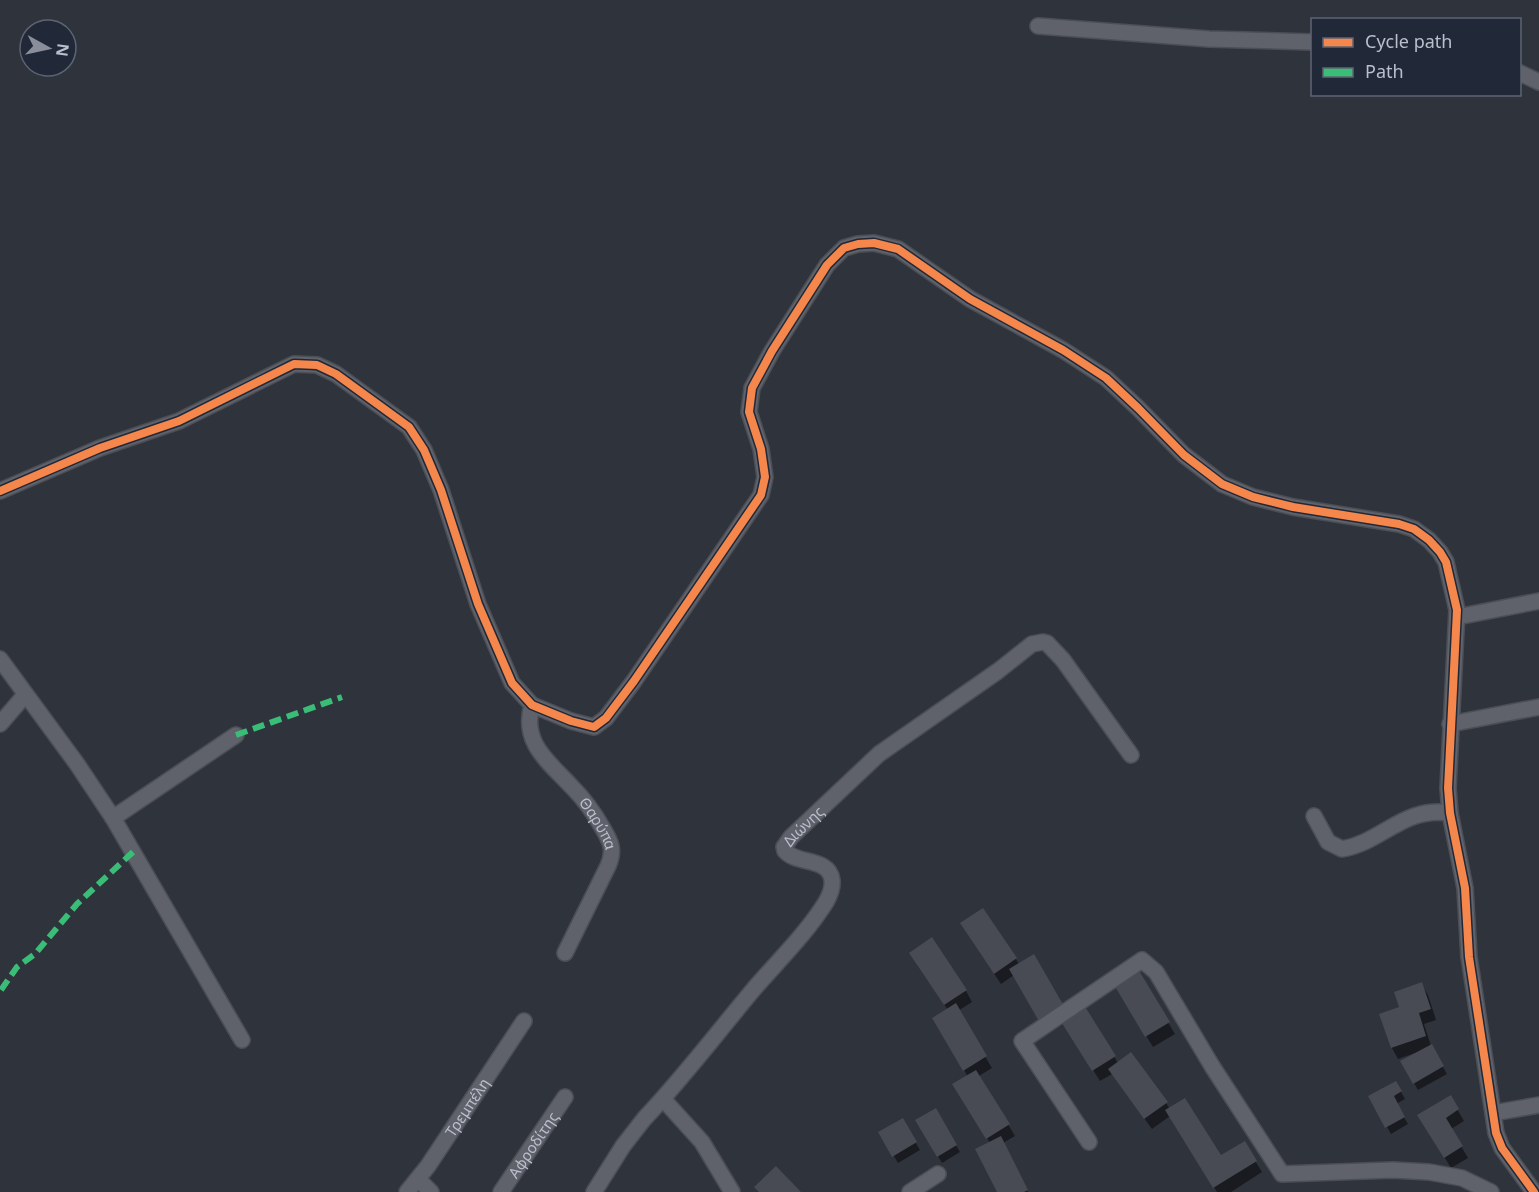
<svg xmlns="http://www.w3.org/2000/svg" width="1539" height="1192" font-family="'Noto Sans',sans-serif">
<rect width="100%" height="100%" fill="#2f333c"/>
<path fill="#0007" d="M968 935 1016 959 1019 965 1068 1017 1083 1007 1118 1063 1166 1103 1170 1109 1221 1157 1244 1143 1262 1172 1231 1192H1217L1170 1116 1152 1129 1112 1074 1100 1081 1064 1024 1048 1033 1014 975 1001 984Z
M917 965 966 991 972 1002 958 1011 992 1068 979 1076 1015 1136 1003 1143 1028 1192H998L990 1143 961 1096 968 1077 934 1018 948 1010Z
M1137 971 1175 1034 1153 1047 1115 984Z
M1421 984 1428 995 1436 1020 1424 1024 1431 1046 1447 1074 1418 1090 1402 1062 1415 1055V1053L1398 1059 1392 1048 1401 1008Z
M1396 1083 1405 1099 1396 1104 1408 1124 1391 1134 1370 1097Z
M1450 1097 1464 1121 1451 1129 1468 1158 1451 1168 1419 1115Z
M935 1110 960 1152 942 1163 917 1121Z
M902 1120 920 1150 898 1163 880 1133Z"/>
<path fill="#484b53" d="M983 908 1017 958 994 974 960 923Z
M932 937 967 990 944 1005 909 953Z
M1034 954 1065 1008 1040 1023 1009 969Z
M1138 969 1170 1022 1145 1037 1113 983Z
M1422 982 1431 1009 1419 1013 1426 1036 1391 1048 1379 1014 1399 1007 1394 992Z
M956 1003 987 1056 963 1071 932 1018Z
M1084 1005 1116 1056 1092 1071 1060 1020Z
M1432 1044 1444 1066 1413 1084 1400 1061Z
M1131 1052 1168 1102 1144 1119 1108 1069Z
M976 1070 1010 1124 986 1139 952 1084Z
M1396 1081 1402 1091 1394 1096 1405 1117 1385 1128 1368 1096Z
M1451 1095 1459 1109 1446 1118 1463 1146 1444 1158 1417 1115Z
M1185 1098 1221 1155 1245 1141 1257 1161 1213 1188 1165 1110Z
M936 1108 957 1145 937 1157 915 1120Z
M903 1118 917 1142 892 1157 878 1132Z
M1001 1136 1028 1190 1024 1192H997L975 1149Z
M776 1166 801 1192H759L754 1187Z"/>
<g fill="none" stroke-linecap="round" stroke-linejoin="round">
<defs>
<g id="street">
<path d="M1038 26 1209 39 1312 42"/>
<path d="M1520 73 1539 82"/>
<path d="M0 491 100 448 179 421 294 364 317 365 336 374 409 427 424 450 441 490 478 604 512 683 532 705 571 721 594 727 606 718 634 681 761 495 765 477 761 449 749 412 752 388 772 351 827 265 844 248 858 244 874 243 898 249 970 299 1063 350 1106 378 1138 408 1184 455 1222 484 1253 497 1293 507 1399 524 1414 529 1429 540 1440 552 1446 562 1457 610 1448 788 1450 813 1465 888 1469 957 1496 1133 1502 1148 1534 1192"/>
<path d="M1457 617 1539 601"/>
<path d="M0 659 77 764 113 818 242 1040"/>
<path id="s1" d="M532 705C521 743 549 762 572 787 584 799 594 813 602 827 611 842 615 850 608 866L565 953"/>
<path d="M0 724 25 695"/>
<path d="M1450 724 1539 707"/>
<path d="M1314 816 1328 842 1342 849C1383 842 1403 806 1450 813"/>
<path d="M113 818 236 735"/>
<path d="M663 1099 702 1142 732 1192"/>
<path d="M1493 1113 1539 1105"/>
<path d="M1089 1142 1022 1041 1142 960 1156 972 1212 1066 1282 1174 1393 1170 1429 1172 1462 1178 1491 1192"/>
<path d="M418 1179 431 1192"/>
<path id="s2" d="M407 1192 428 1166 524 1021"/>
<path id="s3" d="M501 1192 565 1097"/>
<path id="s4" d="M594 1192 623 1146 644 1119C683 1078 717 1033 753 990 778 961 806 934 826 902 830 895 833 888 832 880 829 857 797 865 785 851L784 847 791 837 879 754 998 671 1032 644 1043 642 1047 643 1063 660 1131 755"/>
<path d="M910 1192 938 1174"/>
</g>
</defs>
<use href="#street" stroke="#4b4e55" stroke-width="18"/>
<use href="#street" stroke="#5f626a" stroke-width="15"/>
<path stroke="#3abd76" stroke-width="6" stroke-dasharray="12 6" stroke-linecap="butt" d="M236 735 342 697
M1 990 17 967 35 954 77 904 133 852"/>
<defs>
<path id="cycleway" d="M0 491 100 448 179 421 294 364 317 365 336 374 409 427 424 450 441 490 478 604 512 683 532 705 571 721 594 727 606 718 634 681 761 495 765 477 761 449 749 412 752 388 772 351 827 265 844 248 858 244 874 243 898 249 970 299 1063 350 1106 378 1138 408 1184 455 1222 484 1253 497 1293 507 1399 524 1414 529 1429 540 1440 552 1446 562 1457 610 1448 788 1450 813 1465 888 1469 957 1496 1133 1502 1148 1534 1192"/>
</defs>
<use href="#cycleway" stroke="#212838" stroke-width="11"/>
<use href="#cycleway" stroke="#f5874c" stroke-width="8"/>
</g>
<g text-anchor="middle" dominant-baseline="central" stroke-width="4.5" stroke-linejoin="round" paint-order="stroke">
<g font-size="15" fill="#babfcc" stroke="#212838">
<text stroke="none"><textPath href="#s1" startOffset="142">Θαρύπα</textPath></text>
<text stroke="none"><textPath href="#s4" startOffset="486">Διώνης</textPath></text>
<text stroke="none"><textPath href="#s2" startOffset="104">Τρεμπέλη</textPath></text>
<text stroke="none"><textPath href="#s3" startOffset="57">Αφροδίτης</textPath></text>
</g>
</g>
<rect x="1311" y="18" width="210" height="78" fill="#212838" stroke="#5e6473" stroke-width="1.5"/>
<rect x="1323" y="38" width="30" height="9" fill="#f5874c" stroke="#5e6473" stroke-width="1.5"/>
<text x="1365" y="48" font-size="18" fill="#babfcc">Cycle path</text>
<rect x="1323" y="68" width="30" height="9" fill="#3abd76" stroke="#5e6473" stroke-width="1.5"/>
<text x="1365" y="78" font-size="18" fill="#babfcc">Path</text>
<g transform="translate(48 48) rotate(98)"><circle r="28" fill="#212838" stroke="#5e6473" stroke-width="1.5"/>
<path d="M0-4.5L10 22L0 15L-10 22Z" fill="#898e9a"/>
<text y="-9" font-size="16" font-weight="bold" text-anchor="middle" fill="#babfcc">N</text>
</g>
</svg>
